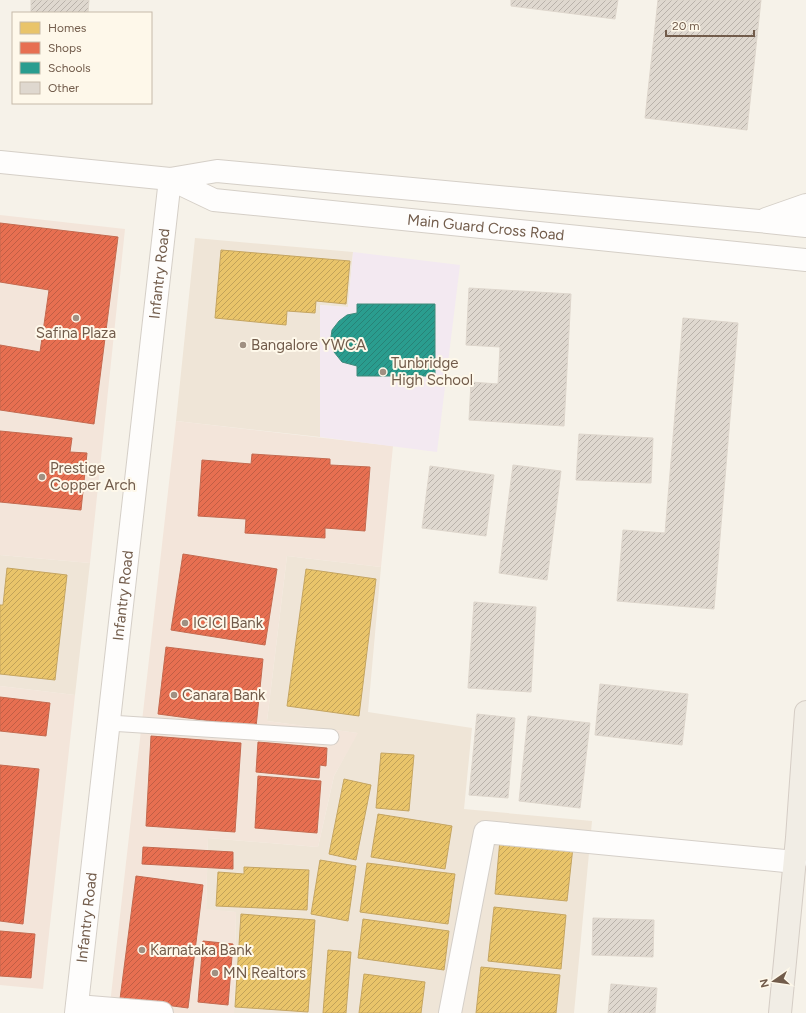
<svg xmlns="http://www.w3.org/2000/svg" width="806" height="1013" font-family="Figtree,sans-serif">
<defs>
<pattern id="homes-hatch" width="6" height="6" patternUnits="userSpaceOnUse"><rect width="6" height="6" fill="#e9c46a"/><path d="M-1 1l2-2M0 6l6-6M5 7l2-2" fill="none" stroke="#c1a259"/></pattern>
<pattern id="shops-hatch" width="6" height="6" patternUnits="userSpaceOnUse"><rect width="6" height="6" fill="#e76f51"/><path d="M-1 1l2-2M0 6l6-6M5 7l2-2" fill="none" stroke="#c05e45"/></pattern>
<pattern id="schools-hatch" width="6" height="6" patternUnits="userSpaceOnUse"><rect width="6" height="6" fill="#2a9d8f"/><path d="M-1 1l2-2M0 6l6-6M5 7l2-2" fill="none" stroke="#288377"/></pattern>
<pattern id="building-hatch" width="6" height="6" patternUnits="userSpaceOnUse"><rect width="6" height="6" fill="#dfd8cf"/><path d="M-1 1l2-2M0 6l6-6M5 7l2-2" fill="none" stroke="#b9b2aa"/></pattern>
</defs>
<rect width="100%" height="100%" fill="#f6f2e9"/>
<path fill="#efe5d7" d="M195 238 353 252 348 307 320 305V437L176 421Z
M0 555 90 563 75 695 0 686Z
M287 556 381 567 368 712 472 728 464 809 592 821 574 1013H234L236 912 206 910 208 838 318 847 334 776 357 733 267 721Z"/>
<path fill="#f3e5da" d="M0 215 125 229 90 563 0 555Z
M176 421 393 446 381 567 287 556 267 721 358 733 334 776 318 847 208 838 206 909 236 912 234 1013H109Z
M0 686 75 695 43 989 0 985Z"/>
<path fill="#f3e9f1" d="M353 252 460 265 437 452 320 437V305L348 307Z"/>
<path fill="url(#homes-hatch)" stroke="#c5a561" d="M221 250 350 261 346 304 316 301 315 313 287 311 286 325 215 318Z
M7 568 67 575 55 680 0 674V605H3Z
M306 569 376 579 359 716 287 706Z
M381 753 414 755 409 811 376 808Z
M344 779 371 785 356 860 329 854Z
M378 814 452 826 445 869 371 857Z
M500 840 573 847 567 901 495 894Z
M320 860 356 866 348 921 311 914Z
M367 863 455 874 448 924 360 912Z
M244 867 309 870 307 910 216 906 218 872 244 874Z
M494 907 566 915 561 969 488 961Z
M241 914 315 920 308 1012 235 1007Z
M363 919 449 931 444 970 358 958Z
M328 950 351 952 346 1013H323Z
M481 967 560 975 556 1013H476Z
M364 974 425 982 421 1013H359Z"/>
<path fill="url(#shops-hatch)" stroke="#c4694f" d="M0 223 118 237 94 424 0 410V345L40 352 49 290 0 282Z
M0 431 72 438 70 452 87 453 81 510 0 502Z
M252 454 330 459V465L370 467 365 531 325 528V538L245 533 246 519 198 516 202 460 251 464Z
M183 554 277 569 265 645 171 630Z
M166 647 263 659 256 727 158 714Z
M0 697 50 703 46 736 0 731Z
M151 736 241 743 235 832 146 826Z
M258 742 327 748 326 766 320 765 319 778 256 772Z
M0 765 39 769 23 924 0 921Z
M258 776 321 781 317 833 255 828Z
M143 847 233 852V869L142 864Z
M136 876 203 885 188 1008 120 999Z
M0 931 35 934 31 978 0 976Z
M203 941 233 944 228 1005 198 1002Z"/>
<path fill="url(#schools-hatch)" stroke="#408a7b" d="M357 304H435V376H357V366L342 362 334 352 331 337 332 330 339 321 347 315 357 313Z"/>
<path fill="url(#building-hatch)" stroke="#ded6cc" d="M31 0H89L88 13H31Z
M511 0H618L615 19 511 6Z
M658 0H761L747 130 645 118Z
M469 288 571 294 564 426 469 420 471 382 498 384 500 347 466 345Z
M683 318 738 323 714 609 617 601 623 530 665 533Z
M579 434 653 438 651 483 576 480Z
M513 465 561 471 547 580 499 573Z
M430 466 494 475 486 536 422 528Z
M474 602 536 607 531 692 468 688Z
M600 684 688 694 682 745 595 735Z
M477 714 515 718 508 798 469 795Z
M528 716 590 723 580 808 519 801Z
M593 918 654 920 653 957 592 955Z
M611 984 657 988 655 1013H608Z"/>
<g fill="none" stroke-linecap="round" stroke-linejoin="round">
<defs>
<path id="lane" d="M109 723 331 737"/>
<path id="street" d="M77 1006 162 1013
M450 1013 485 832 795 862"/>
<g id="secondary">
<path d="M0 162 170 179 217 171 759 221 806 226"/>
<path id="s1" d="M170 179 214 200 806 260"/>
<path d="M766 219 806 205"/>
<path id="s2" d="M76 1013 170 179"/>
</g>
<path id="primary" d="M780 1013 797 838 806 712"/>
</defs>
<use href="#lane" stroke="#d5cfc8" stroke-width="17"/>
<use href="#street" stroke="#d5cfc8" stroke-width="24"/>
<use href="#secondary" stroke="#d5cfc7" stroke-width="24"/>
<use href="#primary" stroke="#d5cdc5" stroke-width="24"/>
<use href="#lane" stroke="#fefdfc" stroke-width="15"/>
<use href="#street" stroke="#fefdfc" stroke-width="22"/>
<use href="#secondary" stroke="#fefdfc" stroke-width="22"/>
<use href="#primary" stroke="#f1ede5" stroke-width="22"/>
</g>
<g fill="#a09082" stroke="#fef8ea" stroke-width="1.5">
<circle cx="76" cy="318" r="4"/>
<circle cx="243" cy="345" r="4"/>
<circle cx="383" cy="372" r="4"/>
<circle cx="42" cy="477" r="4"/>
<circle cx="185" cy="623" r="4"/>
<circle cx="174" cy="695" r="4"/>
<circle cx="142" cy="950" r="4"/>
<circle cx="215" cy="973" r="4"/>
</g>
<g text-anchor="middle" dominant-baseline="central" stroke-width="4" stroke-linejoin="round" paint-order="stroke">
<g font-size="15" fill="#725c4b" stroke="#fef8ea">
<text stroke="none"><textPath href="#s1" startOffset="322">Main Guard Cross Road</textPath></text>
<text stroke="none"><textPath href="#s2" startOffset="744">Infantry Road</textPath></text>
<text stroke="none"><textPath href="#s2" startOffset="420">Infantry Road</textPath></text>
<text stroke="none"><textPath href="#s2" startOffset="96">Infantry Road</textPath></text>
</g>
<g font-size="15" fill="#725c4b" stroke="#fef8ea" text-anchor="start">
<text x="76" y="333" text-anchor="middle">Safina Plaza</text>
<text x="251" y="345">Bangalore YWCA</text>
<text x="391" y="363">Tunbridge<tspan x="391" dy="17">High School</tspan></text>
<text x="50" y="468">Prestige<tspan x="50" dy="17">Copper Arch</tspan></text>
<text x="193" y="623">ICICI Bank</text>
<text x="182" y="695">Canara Bank</text>
<text x="150" y="950">Karnataka Bank</text>
<text x="223" y="973">MN Realtors</text>
</g>
</g>
<rect x="12" y="12" width="140" height="92" fill="#fef8ea" stroke="#c6baaa"/>
<rect x="20" y="22" width="20" height="12" fill="#e9c46a" stroke="#c6baaa"/>
<text x="48" y="32" font-size="12" fill="#725c4b">Homes</text>
<rect x="20" y="42" width="20" height="12" fill="#e76f51" stroke="#c6baaa"/>
<text x="48" y="52" font-size="12" fill="#725c4b">Shops</text>
<rect x="20" y="62" width="20" height="12" fill="#2a9d8f" stroke="#c6baaa"/>
<text x="48" y="72" font-size="12" fill="#725c4b">Schools</text>
<rect x="20" y="82" width="20" height="12" fill="#dfd8cf" stroke="#c6baaa"/>
<text x="48" y="92" font-size="12" fill="#725c4b">Other</text>
<g transform="translate(774 981) rotate(257)" stroke="#fef8ea" stroke-width="3" paint-order="stroke">
<path d="M0-3L7 15L0 10L-7 15Z" fill="#725c4b"/>
<text y="-6" font-size="11" font-weight="bold" text-anchor="middle" fill="#725c4b">N</text>
</g>
<path d="M666 30v6h88v-6" fill="none" stroke="#725c4b" stroke-width="2"/>
<text x="672" y="30" font-size="12" fill="#725c4b" stroke="#fef8ea" stroke-width="3" paint-order="stroke">20 m</text>
</svg>
